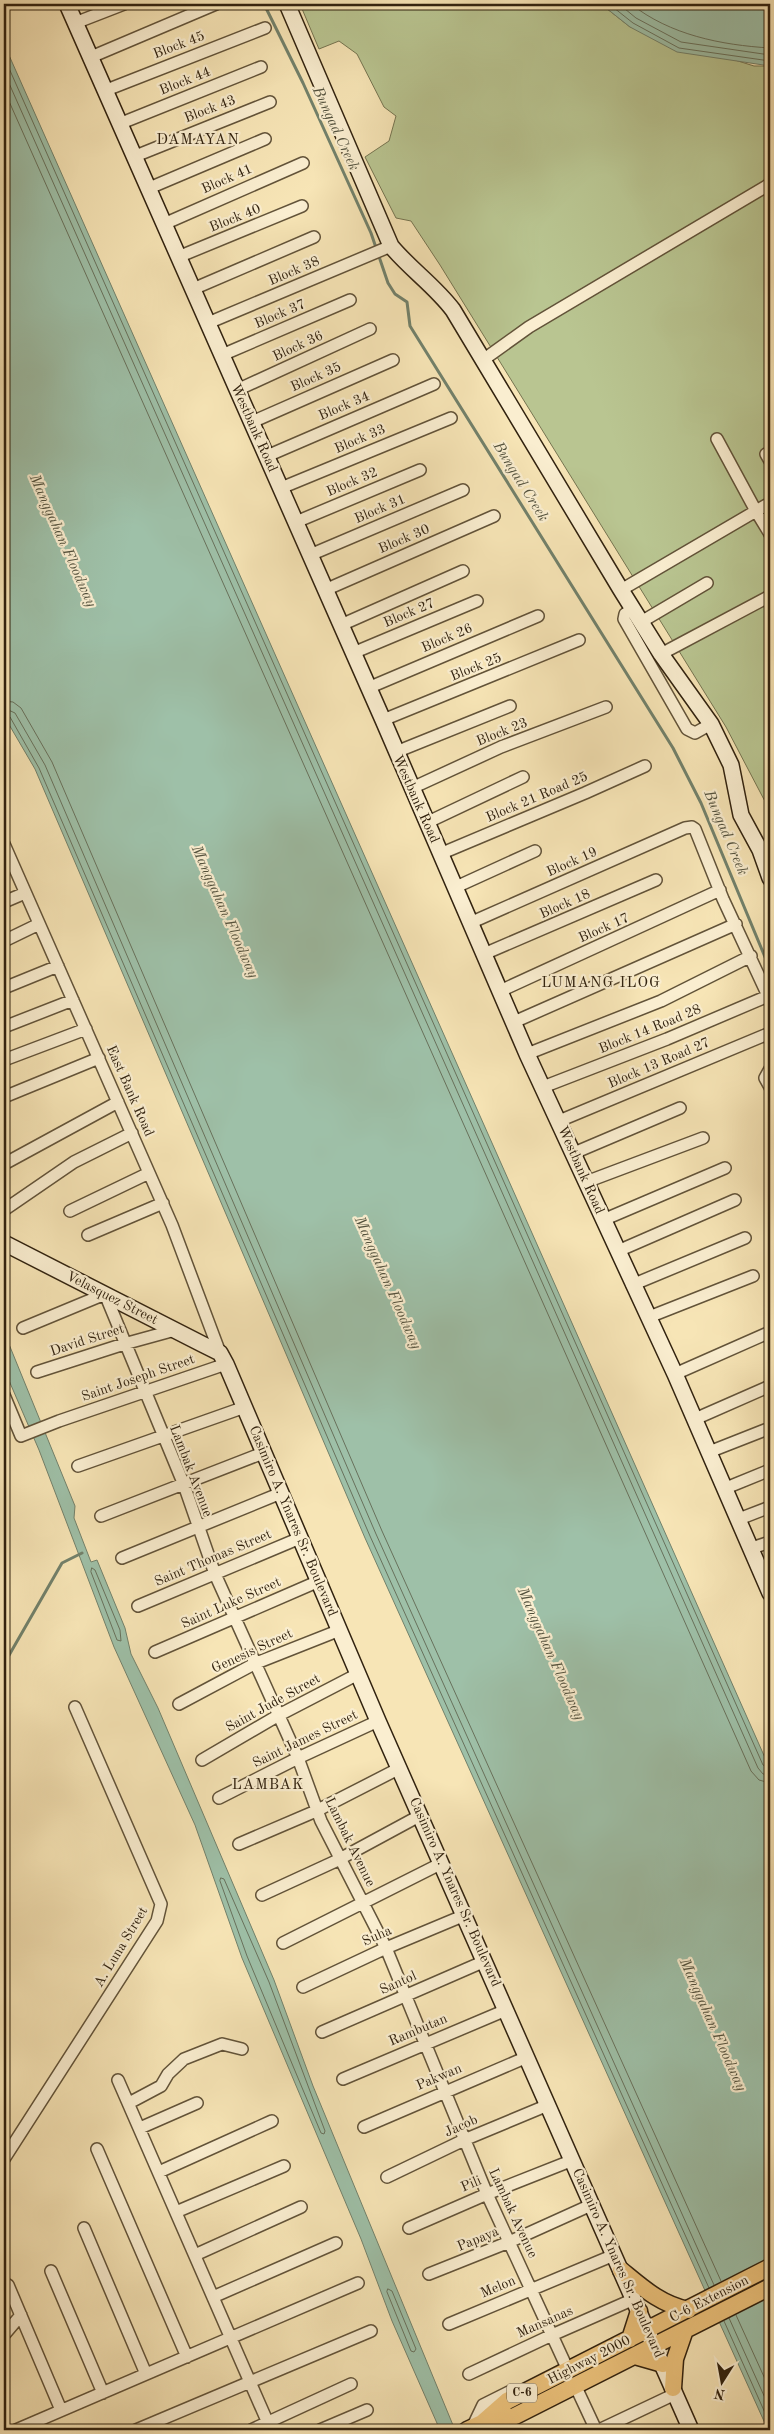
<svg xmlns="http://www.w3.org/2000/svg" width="774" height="2434" font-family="'Old Standard TT',serif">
<rect width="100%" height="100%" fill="#f7e5b6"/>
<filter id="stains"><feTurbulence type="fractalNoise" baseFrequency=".004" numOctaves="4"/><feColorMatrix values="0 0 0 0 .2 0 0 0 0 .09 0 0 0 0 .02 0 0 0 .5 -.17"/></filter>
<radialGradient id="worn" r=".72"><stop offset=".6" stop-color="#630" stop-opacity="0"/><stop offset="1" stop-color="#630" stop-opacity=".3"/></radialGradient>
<path fill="#b9c591" stroke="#757450" d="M300 4H601L630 27 754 66H770V811L726 727 440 265 411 221 396 218 365 157 389 141 396 116 384 107 357 54 339 41 319 49Z"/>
<path fill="#9ec0a8" stroke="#72816b" d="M601 4H770V66L677 52 630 27Z
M4 44 770 1769V2430H768L365 1538 35 769 4 716Z
M4 1332 75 1506 74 1518 91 1562 97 1560 125 1628 131 1654 158 1708 274 1980 313 2086 455 2430H440L392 2321 361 2239 242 1958 195 1825 114 1647 39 1450 4 1369Z"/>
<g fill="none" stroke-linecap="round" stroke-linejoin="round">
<path stroke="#68715c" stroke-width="1" d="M609 4 633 23 679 48 770 61
M619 4 636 18 681 42 770 55
M631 4C670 35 721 45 770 48
M4 57 763 1765 770 1769
M4 72 758 1768 763 1774 770 1775
M4 90 751 1771 759 1780 770 1783
M4 701 13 702 21 708 52 762 382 1531 721 2281
M4 708 15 713 45 765 376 1534 714 2285
M4 714 10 717 39 768 370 1536 709 2288
M92 1568 95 1570 120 1630 121 1641 117 1640 91 1572Z
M221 1878 224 1879 269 1982 325 2131 324 2134 321 2133 247 1956 220 1881Z
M388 2289 392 2291 416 2349 414 2352 411 2351 387 2292Z
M736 2315 770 2390
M729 2318 770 2409
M724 2321 770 2424"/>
<path stroke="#72816b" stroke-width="3" d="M264 4 303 83 371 233 388 283 395 294 407 302 410 326 673 748 701 803 770 969
M4 1664 62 1563 82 1553"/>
<defs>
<path id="street" d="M75 23 124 4
M91 57 216 4
M104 91 265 28
M119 124 261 67
M133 157 270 102
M147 189 265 139
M164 224 303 163
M178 257 302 206
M193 289 314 237
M208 323 391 246
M222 355 350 300
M483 360 529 327 770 184
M237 390 370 329
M252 422 393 360
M717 439 756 511 770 503
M766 454 770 461
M267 456 434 384
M281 488 451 418
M296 522 420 470
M310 555 463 490
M325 590 494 516
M621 590 756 511 770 534
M633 609 625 614 624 619 687 729 695 733 711 724
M641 622 707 583
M341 625 463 571
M353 653 477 601
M661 654 770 596
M368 688 538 616
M383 720 579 640
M396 752 510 706
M412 788 501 747 606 707
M426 823 523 777
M4 844 172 1225 220 1353
M440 854 585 793 645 766
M456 887 535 851
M4 902 25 893
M470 923 685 828 692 827 695 829 723 899 770 1000
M4 941 39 924
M484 954 656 880
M4 988 58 966
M500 991 720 890
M514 1022 736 924
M4 1027 73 1000
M527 1054 661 1001 751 956
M4 1060 86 1029
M770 1069 765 1078 770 1087
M543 1087 667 1039 768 996
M4 1097 99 1058
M559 1121 770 1033
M574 1153 680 1108
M4 1164 118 1102
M586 1182 703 1138
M4 1210 74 1162 132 1133
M70 1211 149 1173
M603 1220 725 1168
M88 1235 163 1203
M618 1251 735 1200
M632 1285 745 1238
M649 1317 753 1276
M23 1328 105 1294 184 1485 215 1574 298 1758 321 1821 386 1948 487 2194 568 2370
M37 1372 124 1344 175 1330
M675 1374 770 1332
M4 1395 21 1436 59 1421 226 1364
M695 1419 770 1386
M709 1452 770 1428
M78 1466 245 1407
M726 1488 770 1470
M101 1516 263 1453
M739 1519 770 1507
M752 1548 770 1542
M122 1558 281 1493
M138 1606 300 1538
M155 1652 319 1581
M179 1704 254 1664 340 1630
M202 1760 279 1715 358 1674
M219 1798 298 1758 378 1721
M239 1844 316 1811 400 1768
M262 1895 336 1861 421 1815
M283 1943 442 1863
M303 1987 386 1948 465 1915
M322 2032 485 1961
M343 2079 506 2010
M118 2080 271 2430
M129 2103 161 2086 168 2074 184 2059 222 2044 242 2049
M364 2127 527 2057
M140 2128 197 2103
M97 2149 187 2357
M4 2159 157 1921 161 1904 75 1707
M159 2172 272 2121
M387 2177 464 2140 548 2105
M176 2212 284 2166
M84 2228 146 2374
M409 2228 487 2194 573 2160
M195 2255 301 2207
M51 2271 103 2393
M429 2274 509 2242 591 2205
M8 2285 61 2410
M213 2297 336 2243
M449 2324 614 2255
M4 2335 21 2315
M469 2374 552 2335 634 2299
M575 2385 596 2430
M472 2428 483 2405 513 2390
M16 2430 358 2283
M136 2430 371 2331
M251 2430 351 2384
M320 2430 367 2410
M599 2430 675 2394"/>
<path id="secondary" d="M67 4 383 720 527 1054 675 1374 770 1593
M287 4 391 246C410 269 435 286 453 310L621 590 661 654 711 724 731 765 741 815 760 850 770 878
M4 1243 202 1344 220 1353 226 1364 378 1721 691 2430"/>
<path id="primary" d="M621 2270C643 2288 660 2304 688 2310
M630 2339 639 2311
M635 2356 663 2364
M673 2388 675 2359 685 2330
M482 2423H491L515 2416 770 2287
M467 2430 482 2423 507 2401 770 2267"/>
</defs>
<use href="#street" stroke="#625339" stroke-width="14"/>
<use href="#secondary" stroke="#31220f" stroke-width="18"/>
<use href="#primary" stroke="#31220f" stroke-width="19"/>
<use href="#street" stroke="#faeed0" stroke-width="11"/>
<use href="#secondary" stroke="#faeed0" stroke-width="15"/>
<use href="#primary" stroke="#ecc27b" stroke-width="16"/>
</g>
<g text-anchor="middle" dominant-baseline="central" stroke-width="4.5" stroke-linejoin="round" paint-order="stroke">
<rect fill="#faeed0" stroke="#6d5f49" stroke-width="1" x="507" y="2383.5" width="30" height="19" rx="4"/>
<g font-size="12" font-weight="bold" fill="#31220f">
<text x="522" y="2393">C-6</text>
</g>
<g font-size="14" fill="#31220f" stroke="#faeed0">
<text transform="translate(179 45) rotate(-21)">Block 45</text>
<text transform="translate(185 81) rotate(-22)">Block 44</text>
<text transform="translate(210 109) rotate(-21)">Block 43</text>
<text transform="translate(227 179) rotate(-24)">Block 41</text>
<text transform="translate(235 218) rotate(-22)">Block 40</text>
<text transform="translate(294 271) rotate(-23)">Block 38</text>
<text transform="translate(280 314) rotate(-23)">Block 37</text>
<text transform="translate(298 346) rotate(-25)">Block 36</text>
<text transform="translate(316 377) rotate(-24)">Block 35</text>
<text transform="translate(344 406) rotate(-23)">Block 34</text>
<text transform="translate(254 428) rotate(66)">Westbank Road</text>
<text transform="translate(360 439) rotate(-23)">Block 33</text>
<text transform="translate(352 482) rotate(-23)">Block 32</text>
<text transform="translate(380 509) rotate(-23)">Block 31</text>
<text transform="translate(404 539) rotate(-23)">Block 30</text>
<text transform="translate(409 613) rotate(-23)">Block 27</text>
<text transform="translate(447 638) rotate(-23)">Block 26</text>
<text transform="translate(476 667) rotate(-22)">Block 25</text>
<text transform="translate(502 732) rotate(-22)">Block 23</text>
<text transform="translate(537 797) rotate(-23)">Block 21 Road 25</text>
<text transform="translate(416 799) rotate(66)">Westbank Road</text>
<text transform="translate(572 862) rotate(-24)">Block 19</text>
<text transform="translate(565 904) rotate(-24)">Block 18</text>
<text transform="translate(604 928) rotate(-24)">Block 17</text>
<text transform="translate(650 1029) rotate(-22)">Block 14 Road 28</text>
<text transform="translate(659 1063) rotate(-23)">Block 13 Road 27</text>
<text transform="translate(130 1091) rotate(66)">East Bank Road</text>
<text transform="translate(581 1170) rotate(66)">Westbank Road</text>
<text transform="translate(112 1298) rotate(27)">Velasquez Street</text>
<text transform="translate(87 1340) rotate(-18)">David Street</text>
<text transform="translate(138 1378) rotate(-19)">Saint Joseph Street</text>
<text transform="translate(191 1471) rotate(69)">Lambak Avenue</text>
<text transform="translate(293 1521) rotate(67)">Casimiro A. Ynares Sr. Boulevard</text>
<text transform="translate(213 1558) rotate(-23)">Saint Thomas Street</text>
<text transform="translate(231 1603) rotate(-24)">Saint Luke Street</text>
<text transform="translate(252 1651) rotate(-25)">Genesis Street</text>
<text transform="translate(273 1703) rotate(-29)">Saint Jude Street</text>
<text transform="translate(305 1739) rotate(-26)">Saint James Street</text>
<text transform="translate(350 1842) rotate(64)">Lambak Avenue</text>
<text transform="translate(455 1892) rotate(66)">Casimiro A. Ynares Sr. Boulevard</text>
<text transform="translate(377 1936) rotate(-24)">Suha</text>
<text transform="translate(121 1947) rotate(-59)">A. Luna Street</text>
<text transform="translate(398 1983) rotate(-24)">Santol</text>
<text transform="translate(418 2030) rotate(-23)">Rambutan</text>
<text transform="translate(439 2077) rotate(-23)">Pakwan</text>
<text transform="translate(461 2126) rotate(-24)">Jacob</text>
<text transform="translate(471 2184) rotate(-23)">Pili</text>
<text transform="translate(513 2213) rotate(65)">Lambak Avenue</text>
<text transform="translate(478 2239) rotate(-22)">Papaya</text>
<text transform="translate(618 2263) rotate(66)">Casimiro A. Ynares Sr. Boulevard</text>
<text transform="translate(498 2287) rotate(-23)">Melon</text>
<text transform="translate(709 2299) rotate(-27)">C-6 Extension</text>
<text transform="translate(545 2322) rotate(-24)">Mansanas</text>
<text transform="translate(589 2360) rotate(-27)">Highway 2000</text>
</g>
<g font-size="15" font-style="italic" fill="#52513d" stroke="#faeed0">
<text transform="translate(335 129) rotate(65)">Bungad Creek</text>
<text transform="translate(520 482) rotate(58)">Bungad Creek</text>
<text transform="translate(62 541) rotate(66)">Manggahan Floodway</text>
<text transform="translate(725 833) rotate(67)">Bungad Creek</text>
<text transform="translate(224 912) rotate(66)">Manggahan Floodway</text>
<text transform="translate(387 1283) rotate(66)">Manggahan Floodway</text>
<text transform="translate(550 1654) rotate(66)">Manggahan Floodway</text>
<text transform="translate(712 2025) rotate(66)">Manggahan Floodway</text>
</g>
<g font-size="15" letter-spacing="1" fill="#31220f" stroke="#faeed0">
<text x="198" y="140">DAMAYAN</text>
<text x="601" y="983">LUMANG ILOG</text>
<text x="268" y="1785">LAMBAK</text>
</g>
</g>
<rect width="774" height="2434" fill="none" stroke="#f7e5b6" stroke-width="20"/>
<rect x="5" y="5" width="764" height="2424" fill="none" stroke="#31220f" stroke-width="2.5"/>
<rect x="10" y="10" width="754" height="2414" fill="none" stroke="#31220f"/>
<g transform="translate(722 2382) rotate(191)" stroke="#faeed0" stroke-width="4" paint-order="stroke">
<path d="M0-4L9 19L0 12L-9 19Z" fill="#31220f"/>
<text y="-8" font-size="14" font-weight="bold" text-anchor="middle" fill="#31220f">N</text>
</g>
<rect width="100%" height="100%" filter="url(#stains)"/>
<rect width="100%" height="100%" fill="url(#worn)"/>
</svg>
